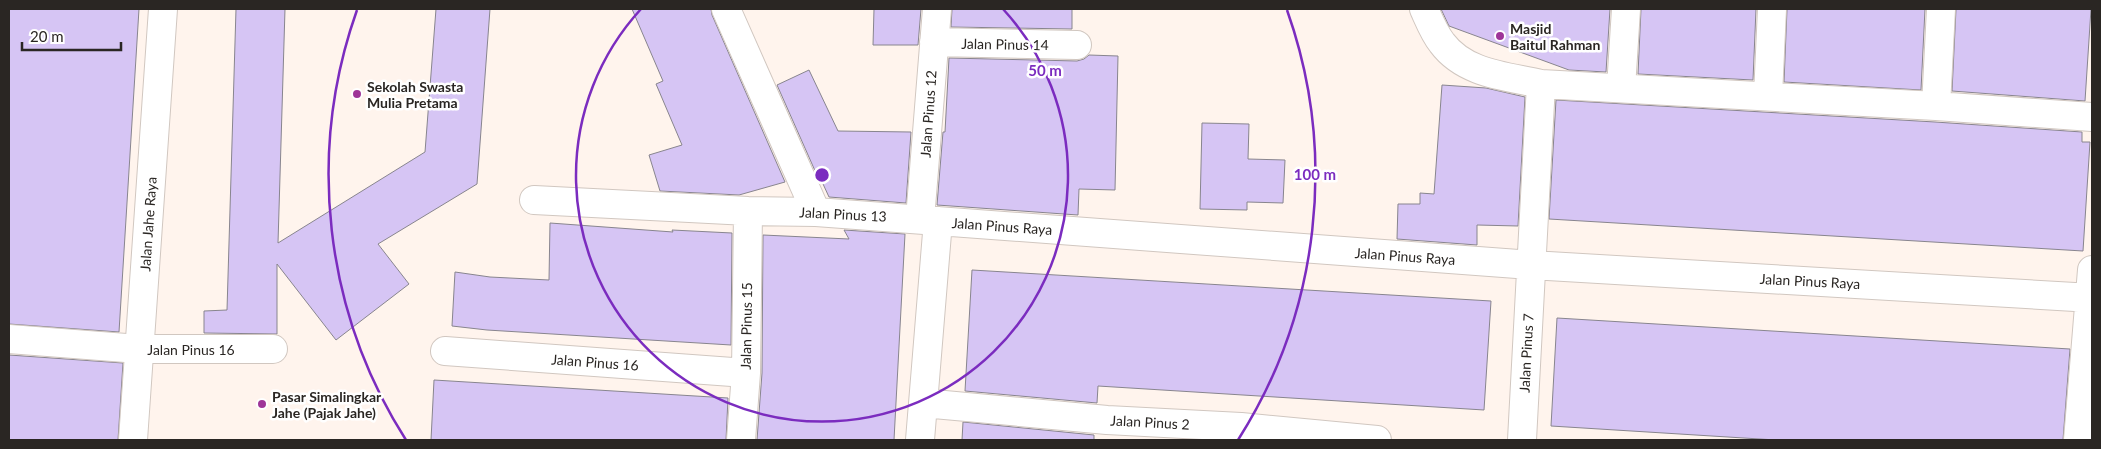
<svg xmlns="http://www.w3.org/2000/svg" width="2101" height="449" font-family="Lato,sans-serif">
<rect width="100%" height="100%" fill="#fff4ed"/>
<path fill="#d6c5f4" stroke="#88858e" d="M9 9H139L119 332 9 324Z
M236 9H285L278 243 425 152 436 9H490L477 184 378 244 409 284 336 340 277 264V334L204 333V311L227 310Z
M632 9H711L712 15 785 182 739 195 660 191 649 155 682 145 656 84 663 81Z
M874 9H921L918 45H873Z
M952 9H1072V29L951 27Z
M1441 9H1610L1606 72 1569 70 1449 26Z
M1641 9H1756L1753 80 1638 74Z
M1787 9H1925L1921 90 1784 82Z
M1956 9H2091L2085 101 1952 91Z
M1089 55 1118 56 1115 190 1079 189 1078 215 937 205 943 132H945L949 58 1077 61 1084 59Z
M809 70 838 131 911 132 906 203 829 197 818 173H816L777 85Z
M1442 85 1486 88 1525 97 1518 226 1477 225V245L1397 239 1398 204H1420V193L1434 194Z
M1556 100 1935 122 2082 132V142H2090L2083 251 1549 219Z
M1202 123 1249 124 1248 159 1285 160 1283 203 1247 202V210L1200 209Z
M550 223 673 232 672 230 732 233 731 345 487 330 452 326 455 272 490 277 549 280Z
M844 230 905 234 894 440H757L762 373 763 235 849 239Z
M972 270 1491 301 1484 410 1098 386 1097 403 965 391Z
M1557 318 2070 349 2063 440H1776L1551 426Z
M9 355 123 363 118 440H9Z
M434 380 728 398 726 440H431Z
M963 422 1094 435V440H962Z"/>
<g fill="none" stroke-linecap="round" stroke-linejoin="round">
<defs>
<path id="minor" d="M726 9 816 212
M1424 9C1429 20 1434 33 1442 43 1465 74 1506 76 1541 84L1522 440
M934 42 1077 45
M1541 84 1936 106 2092 117
M1621 88 1626 9
M1768 96 1772 9
M1936 106 1941 9
M534 200 748 211 816 212 1531 265 2092 298
M920 219 937 9
M9 339 139 349H273
M445 351 746 373
M923 403 1107 420 1241 427 1377 440
M133 440 163 9
M741 440 746 373 748 211
M920 440 938 221
M2078 440 2092 270"/>
</defs>
<use href="#minor" stroke="#d1c7c0" stroke-width="30"/>
<use href="#minor" stroke="#fff" stroke-width="28"/>
</g>
<g fill="none" stroke="#7b2cbf" stroke-width="2.5">
<path d="M1003 9A246 246 0 1 1 641 9"/>
<path d="M406 440A493 493 0 0 1 357 10M1287 10A493 493 0 0 1 1238 440"/>
</g>
<g fill="#9e3598" stroke="#fff" stroke-width="2">
<circle cx="1500" cy="36" r="5"/>
<circle cx="357" cy="94" r="5"/>
<circle cx="262" cy="404" r="5"/>
</g>
<g text-anchor="middle" dominant-baseline="central" stroke-width="5" stroke-linejoin="round" paint-order="stroke">
<g font-size="14" font-weight="bold" fill="#2a2623" stroke="#fff" text-anchor="start">
<text x="1510" y="28">Masjid<tspan x="1510" dy="16">Baitul Rahman</tspan></text>
<text x="367" y="86">Sekolah Swasta<tspan x="367" dy="16">Mulia Pretama</tspan></text>
<text x="272" y="396">Pasar Simalingkar<tspan x="272" dy="16">Jahe (Pajak Jahe)</tspan></text>
</g>
<g font-size="14" fill="#2a2623" stroke="#fff">
<text transform="translate(1005 44) rotate(1)">Jalan Pinus 14</text>
<text transform="translate(928 114) rotate(-86)">Jalan Pinus 12</text>
<text transform="translate(843 214) rotate(3)">Jalan Pinus 13</text>
<text transform="translate(148 224) rotate(-86)">Jalan Jahe Raya</text>
<text transform="translate(1002 226) rotate(4)">Jalan Pinus Raya</text>
<text transform="translate(1405 256) rotate(4)">Jalan Pinus Raya</text>
<text transform="translate(1810 281) rotate(3)">Jalan Pinus Raya</text>
<text transform="translate(746 326) rotate(-89)">Jalan Pinus 15</text>
<text x="191" y="349">Jalan Pinus 16</text>
<text transform="translate(1526 353) rotate(-87)">Jalan Pinus 7</text>
<text transform="translate(595 362) rotate(4)">Jalan Pinus 16</text>
<text transform="translate(1150 422) rotate(3)">Jalan Pinus 2</text>
</g>
</g>
<circle cx="822" cy="175" r="8" fill="#7b2cbf" stroke="#fff" stroke-width="2.5"/>
<g font-size="15" text-anchor="middle" font-weight="bold" fill="#7b2cbf" stroke="#fff" stroke-width="5" stroke-linejoin="round" paint-order="stroke">
<text x="1045" y="76">50 m</text>
<text x="1315" y="180">100 m</text>
</g>
<rect width="2101" height="449" fill="none" stroke="#2a2623" stroke-width="20"/>
<path d="M22 42v8h99v-8" fill="none" stroke="#2a2623" stroke-width="2.5"/>
<text x="30" y="42" font-size="15" fill="#2a2623" stroke="#ffffff" stroke-width="4" paint-order="stroke">20 m</text>
</svg>
